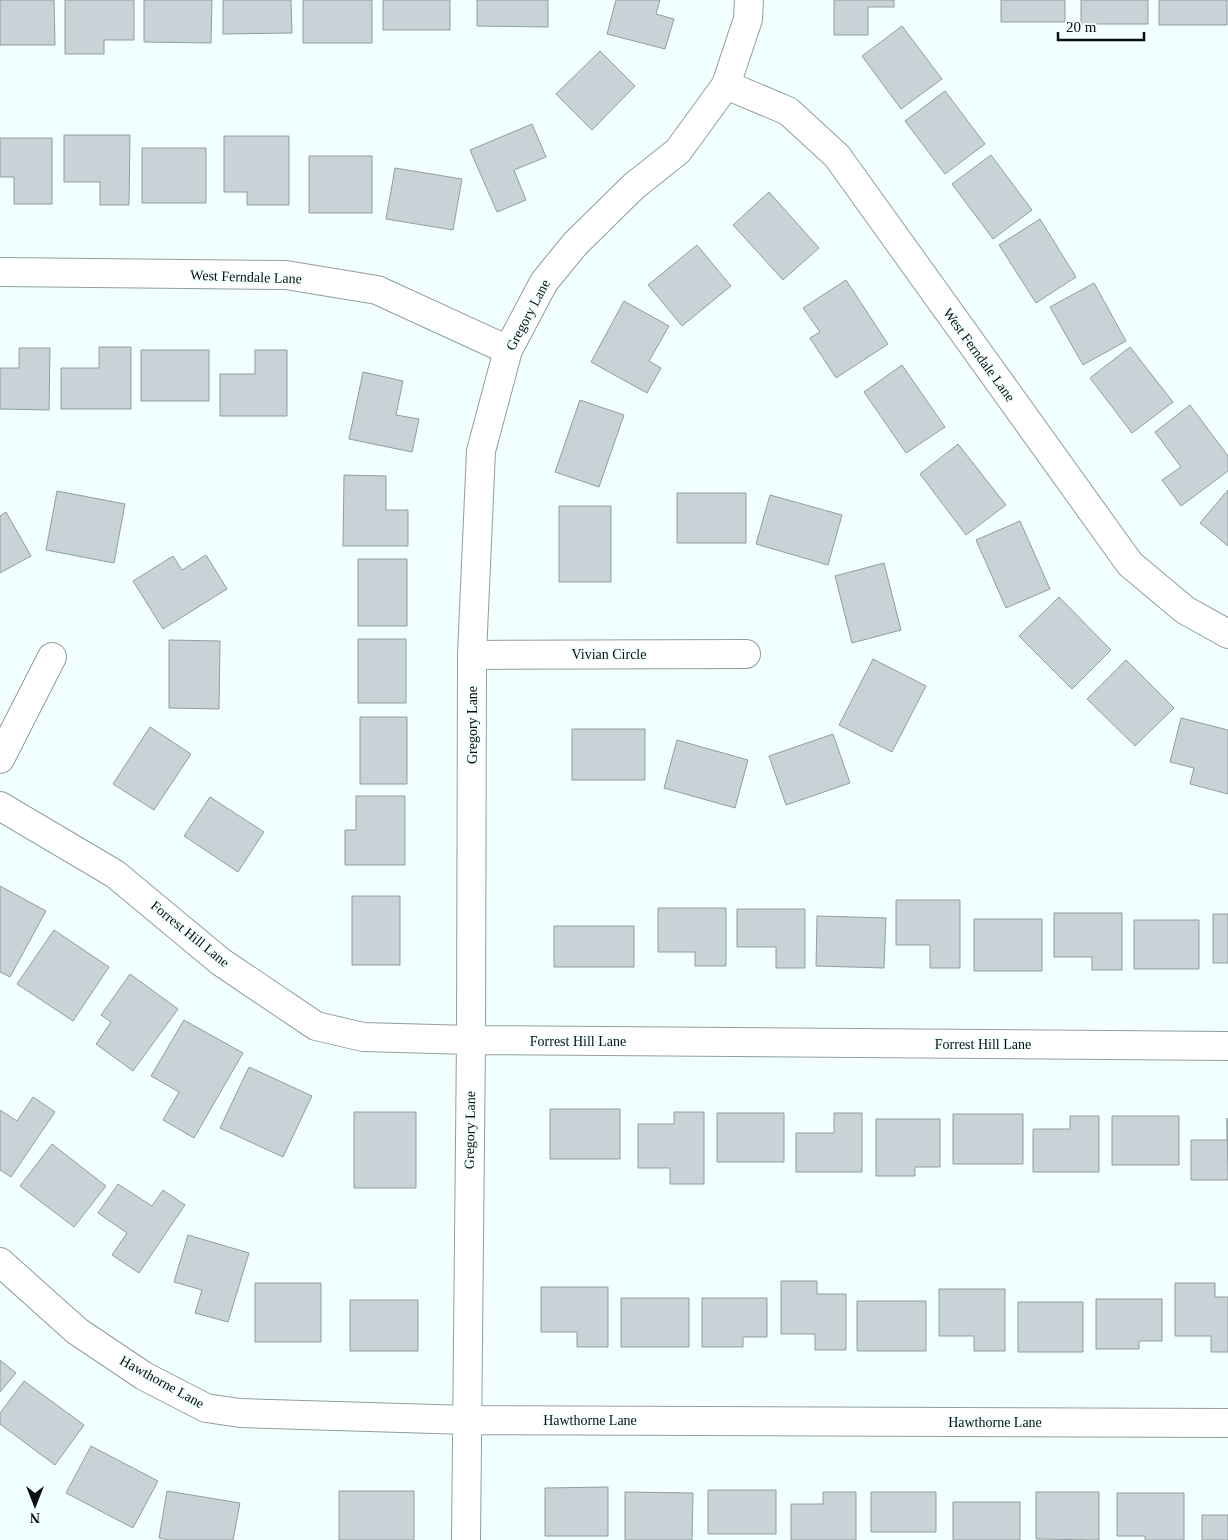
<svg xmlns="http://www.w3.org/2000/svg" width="1228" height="1540" font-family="Georgia,serif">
<rect width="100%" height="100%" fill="#f1fffe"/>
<path fill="#c7d3d7" stroke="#929da1" d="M0 0H54L55 45H0Z
M65 0H134V40H104V54H65Z
M144 0H212L211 43 144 42Z
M223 0H291L292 33 223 34Z
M303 0H372V43H303Z
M383 0H450V30H383Z
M477 0H548V27L477 26Z
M616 0H660L656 14 674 19 665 49 607 34Z
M834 0H894V7H868V35H834Z
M1001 0H1065V22H1001Z
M1081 0H1148V24H1081Z
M1159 0H1227V25H1159Z
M902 26 942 79 901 109 862 56Z
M600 51 635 86 592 130 556 94Z
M945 91 985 144 945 174 905 121Z
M532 124 546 157 514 170 526 200 497 212 470 150Z
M64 135H130L129 205H100V182H64Z
M224 136H289V205H247V192H224Z
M0 138H52V204H14V177H0Z
M142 148H206V203H142Z
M991 155 1032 210 993 239 952 184Z
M309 156H372V213H309Z
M395 168 462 179 453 230 386 219Z
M769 192 819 248 783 280 733 225Z
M1040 219 1076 277 1036 303 999 245Z
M697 245 731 286 682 326 648 285Z
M846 280 888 344 836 378 810 338 820 332 803 308Z
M1094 283 1126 341 1083 365 1050 307Z
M624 301 669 326 649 361 661 368 647 393 591 362Z
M99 347H131V409H61V368H99Z
M1130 347 1173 402 1132 433 1090 378Z
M19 348H50L49 410 0 409V368H19Z
M141 350H209V401H141Z
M255 350H287V416H220V374H255Z
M902 365 945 427 906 453 864 392Z
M363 372 403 381 396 415 419 419 412 452 349 439Z
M580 400 624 415 599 487 555 472Z
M1190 405 1228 456V471L1181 506 1162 480 1181 467 1155 432Z
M958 444 1006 505 966 535 920 474Z
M344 475 386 476V510H408V546H343Z
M1228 490V546L1200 523Z
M57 491 125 504 114 563 46 550Z
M677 493H746V543H677Z
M770 495 842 515 828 565 756 544Z
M559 506H611V582H559Z
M6 512 31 556 0 573V516Z
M1020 521 1050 589 1006 608 976 540Z
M206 555 227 589 163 629 133 581 173 556 182 570Z
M358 559H407V626H358Z
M884 563 901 630 852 643 835 576Z
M1059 597 1111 650 1072 689 1019 636Z
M358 639H406V703H358Z
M169 640 220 641 219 709 169 708Z
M873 659 926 686 892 752 839 725Z
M1126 660 1174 708 1135 746 1087 699Z
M360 717H407V784H360Z
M1181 718 1228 730V794L1190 784 1194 768 1170 762Z
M150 727 191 754 154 810 113 784Z
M572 729H645V780H572Z
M833 734 850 783 786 805 769 756Z
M677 740 748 760 735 808 664 788Z
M356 796H405V865H345V830H356Z
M210 797 264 832 238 872 184 836Z
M0 886 46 911 10 977 0 972Z
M352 896H400V965H352Z
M896 900H960V968H930V945H896Z
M658 908H726V966H695V952H658Z
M737 909H805V968H776V947H737Z
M1054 913H1122V970H1092V957H1054Z
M1213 914H1228V963H1213Z
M817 916 886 918 884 968 816 966Z
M974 919H1042V971H974Z
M1134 920H1199V969H1134Z
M554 926H634V967H554Z
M54 930 109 967 73 1021 17 984Z
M130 974 178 1009 133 1071 96 1044 111 1022 101 1015Z
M184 1020 243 1053 194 1138 163 1120 179 1092 151 1076Z
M249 1067 312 1096 283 1157 220 1128Z
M33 1097 55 1112 11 1177 0 1170V1110L17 1121Z
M550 1109H620V1159H550Z
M354 1112H416V1188H354Z
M674 1112H704V1184H670V1168H638V1124H674Z
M717 1113H784V1162H717Z
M834 1113H862V1172H796V1133H834Z
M953 1114H1023V1164H953Z
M1070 1116H1099V1172H1033V1129H1070Z
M1112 1116H1179V1165H1112Z
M1227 1118 1228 1180H1191V1140H1227Z
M876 1119H940V1167H915V1176H876Z
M52 1144 106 1186 74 1227 20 1186Z
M118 1184 152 1206 163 1190 185 1205 139 1273 112 1255 127 1233 98 1213Z
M188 1235 249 1253 228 1322 195 1313 202 1290 174 1282Z
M781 1281H817V1294H846V1350H815V1334H781Z
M255 1283H321V1342H255Z
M1175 1283H1215V1297H1228V1352H1211V1336H1175Z
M541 1287H608V1347H577V1332H541Z
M939 1289H1005V1351H974V1336H939Z
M621 1298H689V1347H621Z
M702 1298H767V1337H743V1347H702Z
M1096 1299H1162V1341H1139V1349H1096Z
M350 1300H418V1351H350Z
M857 1301H926V1351H857Z
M1018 1302H1083V1352H1018Z
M0 1360 16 1373 0 1392Z
M24 1381 84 1425 55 1465 0 1424V1413Z
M91 1446 158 1481 133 1528 66 1493Z
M608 1487V1536H545V1488Z
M708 1490H776V1534H708Z
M167 1491 240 1503 233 1540H169L159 1538Z
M339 1491H414V1540H339Z
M625 1492 693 1493 692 1540H625Z
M823 1492H856V1540H791V1504H823Z
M871 1492H936V1532H871Z
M1036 1492H1099V1540L1036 1539Z
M1117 1493H1184V1540H1145V1536H1117Z
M953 1502H1020V1540H953Z
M1202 1515H1228V1540H1202Z"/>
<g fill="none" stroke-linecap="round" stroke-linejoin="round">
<defs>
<path id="minor" d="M726 85 788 111 837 156 1130 564 1185 610 1228 634
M0 272 286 275 377 290 508 350
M472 655 746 654
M0 759 52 657
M0 806 115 874 221 962 316 1026 363 1037 471 1040 1228 1046
M0 1262 77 1331 144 1376 206 1408 240 1413 467 1420 1228 1423
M466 1540 471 1040 472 655 481 451 508 350 544 282 575 244 634 186 678 151 726 85 748 19 749 0"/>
</defs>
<use href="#minor" stroke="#919e9e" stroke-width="30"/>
<use href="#minor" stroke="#fff" stroke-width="28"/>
</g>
<g text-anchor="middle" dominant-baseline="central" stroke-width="4" stroke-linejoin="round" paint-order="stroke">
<g font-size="14" fill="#0b0f0f" stroke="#f1fffe">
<text transform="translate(246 277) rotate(2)">West Ferndale Lane</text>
<text transform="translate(528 315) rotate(-62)">Gregory Lane</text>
<text transform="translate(979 355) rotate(54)">West Ferndale Lane</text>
<text x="609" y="654">Vivian Circle</text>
<text transform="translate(472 725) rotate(-90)">Gregory Lane</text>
<text transform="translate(190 934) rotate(39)">Forrest Hill Lane</text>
<text x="578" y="1041">Forrest Hill Lane</text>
<text x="983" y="1044">Forrest Hill Lane</text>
<text transform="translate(470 1130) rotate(-89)">Gregory Lane</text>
<text transform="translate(162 1382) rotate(29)">Hawthorne Lane</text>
<text x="590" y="1420">Hawthorne Lane</text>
<text x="995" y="1422">Hawthorne Lane</text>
</g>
</g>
<g transform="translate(35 1505) rotate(180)" stroke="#f1fffe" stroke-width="4" paint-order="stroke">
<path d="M0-4L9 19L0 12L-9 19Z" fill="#0b0f0f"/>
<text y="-8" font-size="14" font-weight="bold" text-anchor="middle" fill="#0b0f0f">N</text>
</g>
<path d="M1058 32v8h86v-8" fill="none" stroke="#0b0f0f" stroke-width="2.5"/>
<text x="1066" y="32" font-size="15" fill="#0b0f0f" stroke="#f1fffe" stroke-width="4" paint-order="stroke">20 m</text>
</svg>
